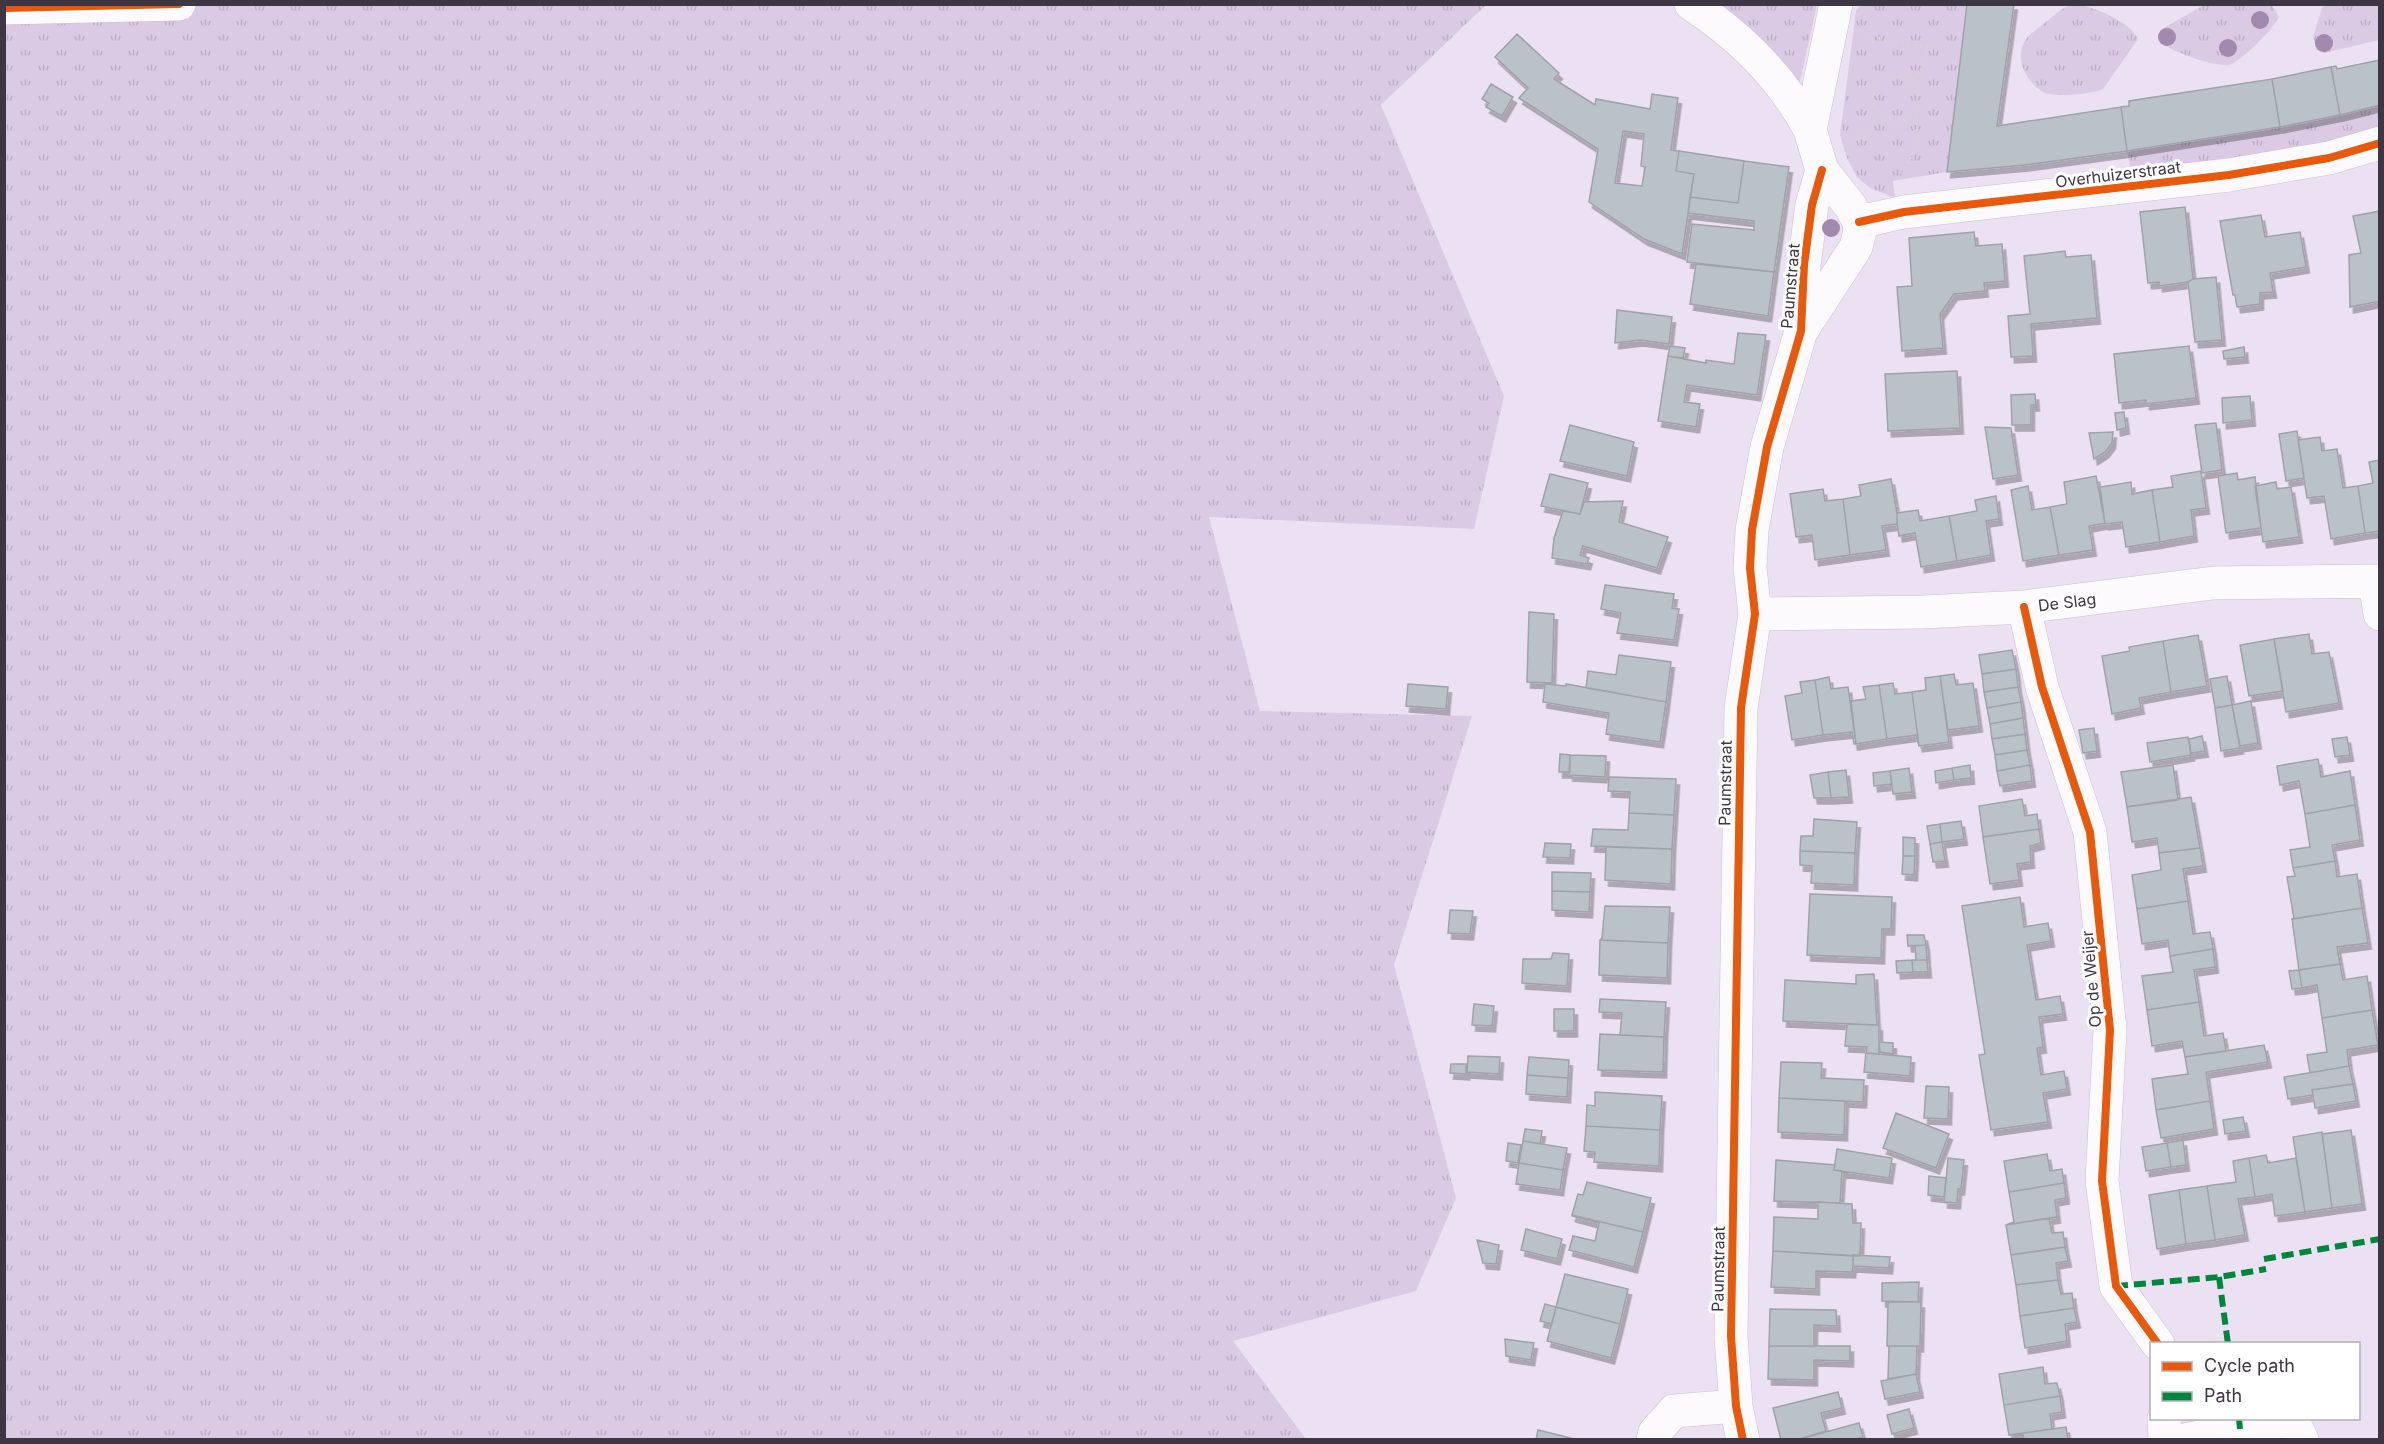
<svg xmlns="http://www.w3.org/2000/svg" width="2384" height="1444" font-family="Inter,sans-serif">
<defs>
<pattern id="grass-tufts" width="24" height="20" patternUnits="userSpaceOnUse" patternTransform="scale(1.5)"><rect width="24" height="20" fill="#dbcae4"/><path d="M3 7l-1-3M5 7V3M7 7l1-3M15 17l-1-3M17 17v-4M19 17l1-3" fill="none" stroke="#bdaec5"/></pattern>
<filter id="shadow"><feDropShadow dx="3.5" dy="6" stdDeviation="0" flood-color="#0004"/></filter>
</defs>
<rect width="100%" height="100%" fill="#ece1f2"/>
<path fill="url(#grass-tufts)" d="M2073 4C2089 4 2133 23 2138 39L2103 89C2093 94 2053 98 2043 92 2026 82 2014 58 2025 41 2029 34 2036 30 2042 25 2052 17 2061 8 2073 4Z
M2368 4 2379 6V40L2324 53 2316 50 2313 37 2323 5Z
M5 5H1486L1381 105 1504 396 1474 529 1209 517 1260 711 1472 716 1394 965 1456 1198 1416 1291 1233 1341 1306 1439 5 1440Z
M1712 5H1817L1798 90Z
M1860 5H1967L1947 172 1893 181 1895 198 1870 188 1857 177 1846 156 1840 135 1856 11Z
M2204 5H2272L2279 17C2275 27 2240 63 2229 65 2214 67 2169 51 2159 41L2160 30Z
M2379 105V127L2312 145 2245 157 2131 170 2127 151C2212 138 2296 127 2379 105Z"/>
<path fill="#bac2c9" stroke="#9ea2a9" stroke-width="1.5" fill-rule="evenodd" filter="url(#shadow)" d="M1967 4H2014L1997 126 2121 107 2127 151 2025 165 1947 172Z
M1517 34 1559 73 1554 79 1595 105 1596 99 1650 109 1652 94 1678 98 1671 150 1679 151 1676 171 1694 174 1682 254 1644 239 1589 202 1598 149 1519 98 1528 88 1495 57ZM1623 131 1644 134 1641 166 1645 167 1642 186 1615 183Z
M2380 60V105L2340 115 2331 67 2336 66 2337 69Z
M2331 67 2340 115 2280 127 2272 79Z
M2272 79 2280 127 2127 151 2121 107 2129 106V101Z
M1491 84 1513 97 1502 116 1486 107 1489 103 1482 99Z
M1679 151 1744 161 1738 203 1690 197 1694 174 1676 171Z
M1744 161 1789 167 1774 272 1687 262 1692 224 1754 230V221L1688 213 1690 197 1738 203Z
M2185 207 2193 279 2188 282 2159 286V282L2148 283 2140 212Z
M2380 211V301L2350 307 2349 255 2361 253 2353 216Z
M2261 215 2265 237 2300 232 2306 267 2270 273 2273 292 2260 293V304L2237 307 2235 295H2233L2220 221Z
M1974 232 1976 246 2002 244 2005 281 1984 283 1985 291 1954 294 1940 314 1943 348 1902 351 1897 287 1912 286 1909 238Z
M2065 251 2066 257 2091 255 2097 318 2031 324 2033 356 2011 357 2008 316 2030 314 2024 256Z
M1696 264 1774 272 1768 316 1690 304Z
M2216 277 2222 340 2195 342 2188 282 2193 279Z
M1617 310 1672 317 1669 344 1640 340 1615 343Z
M1738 333 1766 335 1757 395 1687 385 1684 402 1700 404 1696 427 1658 421 1668 356 1706 363V360L1734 364Z
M1670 346 1685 348 1683 358 1668 356Z
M2189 346 2196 398 2146 404V400L2119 403 2114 354Z
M2244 347 2245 357 2224 359 2223 351Z
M1957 371 1960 428 1888 431 1885 374Z
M2035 394 2036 405H2031V425H2012L2011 395Z
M2250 396 2252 420 2223 423 2222 398Z
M2124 412 2126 428 2117 430 2115 413Z
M2216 423 2222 470 2202 473 2195 425Z
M1570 425 1634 442 1627 476 1560 461Z
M1985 427 2011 428 2018 475 1993 479Z
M2297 431 2304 478 2286 481 2279 434Z
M2113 432 2112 443 2105 452 2094 459 2089 433Z
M2320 437 2322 451 2337 449 2343 488 2358 486 2365 533 2331 539 2324 496 2307 498 2298 440Z
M2380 460V531L2365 533 2358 486 2373 483 2369 462Z
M2201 471 2206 508 2191 510 2194 536 2160 542 2152 490 2173 487 2171 476Z
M2237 473 2238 480 2255 477 2261 528 2226 533 2218 476Z
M1550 474 1588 483 1580 514 1541 506Z
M2096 476 2105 523 2089 526 2093 550 2059 555 2050 507 2067 504 2064 482Z
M1891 479 1897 513V524L1882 526 1886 550 1850 555 1843 499 1861 496 1859 485Z
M2131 482 2132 494 2152 490 2160 542 2126 547 2122 522 2105 524 2100 487Z
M2276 482 2277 489 2291 487 2299 537 2263 542 2255 486Z
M2028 486 2032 510 2050 507 2059 555 2023 561 2011 490Z
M1823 489 1825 501 1843 499 1850 555 1815 560 1812 535 1796 537 1790 494Z
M1996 496 1999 519 1986 521 1991 555 1957 561 1949 516 1977 511 1975 500Z
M1623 501 1619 522 1668 537 1657 568 1583 546 1580 555 1589 558 1587 564 1552 558 1554 538 1563 511 1580 514 1584 502Z
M1918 510 1920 521 1949 516 1957 561 1921 567 1915 533 1899 536 1897 524V513Z
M1605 585 1674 594 1672 608 1679 609 1674 640 1617 633 1621 613 1601 609Z
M1529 612 1554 614 1552 683 1527 682Z
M2309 634 2312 654 2329 652 2339 703 2286 712 2274 639Z
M2198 635 2207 686 2171 692 2163 641Z
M2274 639 2283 691 2249 696 2240 645Z
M2163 641 2171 692 2139 698 2141 708 2112 714 2102 656 2130 651 2129 647Z
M2012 650 2016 669 1982 674 1979 655Z
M1619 655 1671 662 1666 702 1586 688 1588 671 1616 675Z
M2016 669 2018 687 1984 692 1982 674Z
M1954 674 1956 685 1973 683 1979 726 1948 730 1940 676Z
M1940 676 1949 742 1919 746 1912 692 1926 690 1925 678Z
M2227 676 2232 705 2215 708 2210 679Z
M1829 677 1831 689 1848 687 1856 744H1854L1852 732 1823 735 1815 680Z
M1815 680 1823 735 1792 740 1785 696 1802 693 1800 682Z
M1893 683 1895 694 1912 692 1919 746 1916 735 1887 739 1879 685Z
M1408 684 1448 687 1446 709 1406 706Z
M1545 684 1566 686V684L1666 702 1660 742 1606 734 1609 713 1543 702Z
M1879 685 1887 739 1856 744 1851 701 1866 699 1863 687Z
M2018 687 2021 702 1987 708 1984 692Z
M2251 701 2258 743 2240 746 2232 705Z
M2021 702 2023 718 1990 724 1987 708Z
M2232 705 2240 748 2221 751 2215 708Z
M2023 718 2025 734 1992 739 1990 724Z
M2094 728 2097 751 2083 753 2079 730Z
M2025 734 2027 750 1995 755 1992 739Z
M2202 736 2205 751 2191 753 2189 739Z
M2188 737 2191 755 2150 762 2147 743Z
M2347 737 2350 755 2335 757 2332 739Z
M2027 750 2030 765 1997 771 1995 755Z
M1560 754 1570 755V772H1559Z
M1570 755 1606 756 1605 777 1569 775Z
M2318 759 2321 777 2350 771 2355 805 2305 814 2299 781 2280 785 2277 766Z
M1970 765 1971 778 1954 780 1952 768Z
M2030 765 2032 781 2000 786 1997 771Z
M2173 765 2178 800 2127 807 2121 772Z
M1909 768 1912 792 1893 794 1890 771Z
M1952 768 1954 780 1936 783 1935 771Z
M1846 770 1849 797 1831 798 1828 772Z
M1890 771 1892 784 1874 786 1873 773Z
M1828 772 1831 798H1814L1810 775Z
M1609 777 1676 779 1674 815 1629 813 1630 792 1608 791Z
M2191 797 2200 848 2159 853 2157 838 2132 842 2127 807Z
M2022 799 2025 816 2037 814 2039 829 1983 837 1979 806Z
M2355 805 2360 840 2332 845 2335 861 2293 868 2290 850 2310 847 2305 814Z
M1629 813 1674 815 1672 849 1591 846 1593 829 1628 830Z
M1814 819 1857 822 1855 853 1800 851 1801 836H1813Z
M1961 821 1964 839 1942 842 1940 824Z
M1940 824 1942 842 1930 844 1927 826Z
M2039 829 2041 843 2030 846 2031 862 2017 864 2019 880 1990 884 1983 837Z
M1903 837 1915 838V856H1903Z
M1942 842 1945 861 1933 862 1930 844Z
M1545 843 1571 844 1570 858 1543 857Z
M1606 847 1672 849 1671 884 1605 880Z
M2200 848 2203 866 2183 869 2188 901 2137 909 2132 875 2161 870 2159 853Z
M1800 851 1855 853 1854 885 1811 883 1812 866 1800 865Z
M1903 856H1915L1914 875 1902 874Z
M2335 861 2337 877 2357 874 2362 908 2294 919 2287 877 2295 876 2293 868Z
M1552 872 1591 873 1590 892 1552 891Z
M1552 891 1590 892 1589 912 1552 910Z
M1810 894 1892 897 1891 929H1882L1881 958 1807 955Z
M2020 897 2024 927 2048 923 2051 941 2027 945 2036 1000 2060 996 2063 1014 2039 1017 2043 1047 2037 1048 2041 1075 2064 1071 2067 1089 2043 1093 2048 1122 1991 1130 1979 1055 1985 1054 1962 906Z
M2188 901 2193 934 2210 932 2213 949 2170 956 2168 940 2142 944 2137 909Z
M1605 906 1670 907 1668 943 1600 940 1602 938Z
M2362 908 2368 943 2337 947 2340 964 2299 970 2292 919Z
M1450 910 1473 911 1470 934 1448 933Z
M1907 935H1924L1926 945 1908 946Z
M1600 940 1668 943 1667 978 1599 975Z
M1926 945 1927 960H1916L1915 946Z
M2213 949 2215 967 2194 970 2199 1002 2147 1010 2142 976 2173 972 2170 956Z
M1553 953 1569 954 1567 986 1522 983 1523 959H1551Z
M1912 960 1913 972 1897 973 1896 961Z
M1912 960H1927L1928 972H1913Z
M2340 964 2343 980 2367 976 2372 1010 2322 1018 2317 985 2302 988 2299 970Z
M2299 970 2302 988 2292 989 2289 971Z
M1874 974 1877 1025 1783 1021 1785 980 1856 984V975Z
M1600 999 1666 1002 1664 1037 1620 1035 1622 1013 1599 1012Z
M2199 1002 2204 1036 2223 1033 2226 1051 2185 1057 2182 1041 2152 1046 2147 1010Z
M1474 1004 1494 1006 1492 1026 1472 1025Z
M1554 1009H1574V1031H1554Z
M2372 1010 2378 1045 2347 1050 2349 1066 2310 1073 2307 1055 2327 1052 2322 1018Z
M1847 1024 1879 1025V1054L1866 1053 1867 1047 1845 1046Z
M1600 1034 1664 1037 1663 1072 1598 1070Z
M1879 1042 1893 1043V1054L1880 1052Z
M2264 1045 2268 1062 2206 1072 2210 1101 2156 1110 2152 1079 2188 1074 2185 1057Z
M1866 1053 1911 1057 1910 1076 1864 1072Z
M1468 1056 1500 1057 1499 1074 1467 1072Z
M1529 1057 1569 1060 1568 1078 1527 1075Z
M1781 1062 1822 1063 1821 1078 1864 1080 1863 1102 1779 1098Z
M1451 1064H1466V1074L1450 1073Z
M2349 1066 2353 1084 2312 1090 2313 1095 2288 1099 2284 1077Z
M1527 1075 1568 1078 1567 1097 1526 1094Z
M2353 1084 2356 1101 2315 1108 2312 1090Z
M1926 1086 1949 1087 1948 1119 1924 1118Z
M1595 1092 1662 1096 1660 1130 1586 1126 1587 1105 1595 1106Z
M1779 1098 1845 1101 1844 1135 1778 1132Z
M2210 1101 2214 1129 2161 1138 2156 1110Z
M1896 1113 1949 1134 1936 1168 1883 1148Z
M2243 1117 2246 1131 2225 1134 2223 1120Z
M1586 1126 1660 1130 1659 1166 1594 1162 1595 1152 1584 1151Z
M1525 1129 1542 1131 1540 1144 1523 1141Z
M2351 1130 2362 1204 2332 1208 2322 1134Z
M2322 1132 2332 1208 2305 1212 2293 1137Z
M2183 1140 2186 1165 2171 1167 2167 1143Z
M1523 1141 1567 1148 1563 1170 1519 1163Z
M1508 1143 1521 1145 1518 1163 1506 1161Z
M2167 1143 2171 1167 2146 1171 2142 1147Z
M1837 1149 1892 1158 1889 1178 1834 1170Z
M2047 1154 2050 1171 2062 1169 2064 1183 2009 1192 2004 1161Z
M2266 1155 2268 1163 2296 1158 2305 1212 2275 1216 2272 1194 2255 1197 2249 1158Z
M1948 1158 1964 1160 1961 1189H1958L1957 1203 1944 1202Z
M2249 1158 2255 1197 2238 1199 2245 1235 2215 1240 2207 1186 2236 1182 2233 1161Z
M1776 1160 1835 1165 1834 1170 1842 1171 1840 1203 1774 1201Z
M1519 1163 1563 1170 1560 1190 1516 1184Z
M1929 1176 1946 1178 1944 1197 1928 1195Z
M1587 1182 1651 1198 1643 1232 1572 1215 1578 1194 1583 1195Z
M2064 1183 2066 1198 2055 1200 2057 1217 2006 1225 2014 1222 2009 1192Z
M2207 1186 2215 1240 2186 1244 2179 1190Z
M2179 1190 2186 1244 2157 1249 2149 1195Z
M1818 1202 1852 1204 1853 1223H1861L1860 1256 1773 1251 1774 1217 1818 1219Z
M1572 1215 1643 1232 1634 1267 1569 1250 1573 1236 1595 1241 1599 1223 1572 1216Z
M2049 1218 2052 1233 2063 1232 2065 1247 2011 1255 2006 1225Z
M1526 1229 1562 1239 1557 1259 1521 1250Z
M1477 1240 1499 1245 1496 1264 1483 1263Z
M2065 1247 2068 1261 2056 1263 2058 1280 2016 1285 2011 1255Z
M1773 1251 1853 1256V1266L1852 1272 1816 1271V1289L1771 1287Z
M1853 1255 1890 1257 1889 1268 1853 1266Z
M1565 1274 1628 1289 1620 1324 1556 1307Z
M2058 1280 2061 1294 2072 1293 2074 1308 2020 1316 2016 1285Z
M1919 1282 1918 1302 1882 1301V1283Z
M1888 1302H1921L1920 1346H1887Z
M1545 1304 1556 1307 1552 1324 1540 1321Z
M1556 1307 1620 1324 1611 1358 1547 1341Z
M2074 1308 2077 1322 2065 1324 2067 1341 2025 1348 2020 1316Z
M1770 1309 1836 1310 1837 1326 1814 1325V1346H1769Z
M1505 1339 1534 1343 1531 1360 1506 1356Z
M1769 1346H1850V1361L1814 1360V1380L1768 1379Z
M1889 1346H1917L1916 1374 1888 1379Z
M2043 1367 2045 1384 2057 1383 2060 1396 2004 1405 1999 1374Z
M1916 1374 1920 1392 1885 1399 1881 1381Z
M1838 1392 1842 1408 1821 1413 1826 1431 1796 1440H1781L1773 1408Z
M2060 1396 2062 1412 2050 1414 2052 1429 2009 1435 2004 1405Z
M1909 1409 1914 1428 1892 1434 1887 1415Z
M1859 1423 1863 1437 1851 1440H1796Z
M2066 1427 2068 1440H2024L2023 1435H2009Z
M1538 1430 1563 1436 1577 1440H1536Z"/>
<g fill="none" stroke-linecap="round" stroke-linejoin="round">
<defs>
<path id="street" d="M1691 4C1740 36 1783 79 1810 130
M4 8 179 4
M1859 222 1904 212 2229 175 2329 158 2380 143
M1802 330 1856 247 1860 231 1859 222 1851 207 1822 170 1810 130 1836 4
M2375 582 2380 614
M2024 607 2042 687 2090 832 2110 1030 2102 1181 2116 1286 2158 1344
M1755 614 1923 612 2024 607 2213 583 2380 581
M2164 1418 2165 1440
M1653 1440 1655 1432 1674 1411 1736 1406
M1743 1440 1736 1406 1731 1336 1741 708 1755 614 1750 568 1752 530 1767 447 1801 331 1804 265 1812 205 1822 170
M2185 1440 2286 1420 2296 1427 2302 1440"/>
</defs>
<use href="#street" stroke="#c9c0cd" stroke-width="34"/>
<path stroke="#d6d3d8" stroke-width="4" stroke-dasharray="1.5 4.5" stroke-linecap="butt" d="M1867 36 1927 48C1928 63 1923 70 1912 80L1917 90 1919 106 1914 115 1919 140 1914 155 1897 177
M1912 80C1899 74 1891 74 1878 82L1874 104C1883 121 1898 128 1914 115
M1851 142 1885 120"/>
<use href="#street" stroke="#fcfafd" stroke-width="33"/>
<path stroke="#00873e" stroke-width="6" stroke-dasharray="12 6" stroke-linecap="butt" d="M2264 1259 2380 1239
M2219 1277 2228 1344
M2116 1286 2219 1277 2266 1269
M2239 1418 2240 1429"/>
<defs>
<path id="cycleway" d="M4 8 179 4
M1859 222 1904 212 2229 175 2329 158 2380 143
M2024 607 2042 687 2090 832 2110 1030 2102 1181 2116 1286 2158 1344
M1743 1440 1736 1406 1731 1336 1741 708 1755 614 1750 568 1752 530 1767 447 1801 331 1804 265 1812 205 1822 170"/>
</defs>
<use href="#cycleway" stroke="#fff" stroke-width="11"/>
<use href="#cycleway" stroke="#e8590c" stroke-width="8"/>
</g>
<g fill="#a289ae">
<circle cx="2260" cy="20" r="9"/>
<circle cx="2167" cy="37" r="9"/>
<circle cx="2324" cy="43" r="9"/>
<circle cx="2228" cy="48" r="9"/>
<circle cx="1831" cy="228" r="9"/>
</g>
<g text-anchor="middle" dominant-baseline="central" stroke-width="6" stroke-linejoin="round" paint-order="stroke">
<g font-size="16" fill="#3f3643" stroke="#fff">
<text transform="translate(2118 174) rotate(-7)">Overhuizerstraat</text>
<text transform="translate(1790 286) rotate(-85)">Paumstraat</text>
<text transform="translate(2067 602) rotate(-7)">De Slag</text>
<text transform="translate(1725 783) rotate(-89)">Paumstraat</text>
<text transform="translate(2091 979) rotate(-95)">Op de Weijer</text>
<text transform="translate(1718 1269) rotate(-89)">Paumstraat</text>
</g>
</g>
<rect width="2384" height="1444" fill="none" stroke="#3f3643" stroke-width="12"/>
<rect x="2150" y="1342" width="210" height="78" fill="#ffffff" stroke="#b2afb4" stroke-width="1.5"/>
<rect x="2162" y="1362" width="30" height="9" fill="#e8590c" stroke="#b2afb4" stroke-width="1.5"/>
<text x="2204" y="1372" font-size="18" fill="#3f3643">Cycle path</text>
<rect x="2162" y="1392" width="30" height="9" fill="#00873e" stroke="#b2afb4" stroke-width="1.5"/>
<text x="2204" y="1402" font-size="18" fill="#3f3643">Path</text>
</svg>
